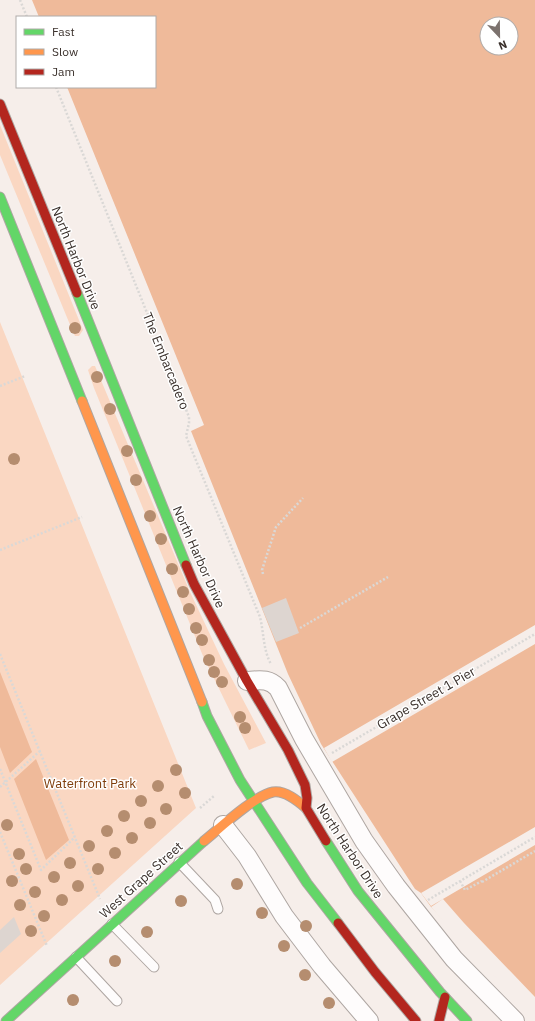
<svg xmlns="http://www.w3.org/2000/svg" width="535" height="1021" font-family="'IBM Plex Sans',sans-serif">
<rect width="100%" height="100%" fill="#f6eeea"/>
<path fill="#fad7c2" d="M0 125 83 330 79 336H75L73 332 0 155Z
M0 322 196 808 0 985Z
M92 366H95L190 592 224 664 266 743 249 750 203 656 94 388 88 370Z"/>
<path fill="#efba9a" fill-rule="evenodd" d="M32 0H535V1015L431 907 421 893 415 889 321 744 288 674 191 431 204 425 67 87H155V17H39ZM487 24H511V48H487Z
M0 672 32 752 10 773 0 747Z
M36 759 69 840 46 860 14 779Z"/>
<path fill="#f6eeea" d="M535 625V644L332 762 324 748Z
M535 827V845L431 906 421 893Z
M443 899 464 923 535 997V1017L465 946 431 907Z"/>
<path fill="#ddd5d0" d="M286 598 299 633 276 642 262 608Z
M14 917 21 934 0 953V930Z"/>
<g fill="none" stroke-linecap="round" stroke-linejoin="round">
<defs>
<path id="lane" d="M179 862 215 900 218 909
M112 924 154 967
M76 957 117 1001"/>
<path id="street" d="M247 681C260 680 269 678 278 688L304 739 364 841 396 886 454 959 515 1021
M223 825 247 856 284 916 322 966 369 1021"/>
<path id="fast" d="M0 197 82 401
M77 293 186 565
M202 702 207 716 240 780 307 883 338 923
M326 841 358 891 440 992 467 1021
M6 1021 204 841"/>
<path id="slow" d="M82 401 202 702
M204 841C220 828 254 796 273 792 285 790 298 801 306 808"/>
<path id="jam" d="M0 104 77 293
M186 565 194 584 247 681 288 750 305 785 307 798 306 808 326 841
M338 923 375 972 416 1021
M439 1021 445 997"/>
</defs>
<use href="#lane" stroke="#aea6a2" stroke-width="11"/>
<use href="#street" stroke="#aea6a2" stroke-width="20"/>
<use href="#fast" stroke="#aea6a2" stroke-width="11"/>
<use href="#slow" stroke="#aea6a2" stroke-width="11"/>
<use href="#jam" stroke="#aea6a2" stroke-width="11"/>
<path stroke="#dad8d6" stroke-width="2.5" stroke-dasharray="2 2" stroke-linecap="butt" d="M20 0 27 17
M56 87 189 417V423L186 436 260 617C264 633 263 650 271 664
M0 386 25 376
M0 550 82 517
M263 574 262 570 276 527 303 498
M300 628 388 577
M0 654 100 899
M332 753 535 634
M0 769 41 870 75 837
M0 787 40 751
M200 808 214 796
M0 832 47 946
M460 881 465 890 482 881
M482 882 535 851
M428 900 535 837"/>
<use href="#lane" stroke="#fefcfc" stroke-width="9"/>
<use href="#street" stroke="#fefcfc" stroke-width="18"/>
<use href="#fast" stroke="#63d668" stroke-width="9"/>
<use href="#slow" stroke="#ff974d" stroke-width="9"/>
<use href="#jam" stroke="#b3261e" stroke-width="9"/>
</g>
<g fill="#b58d6f">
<circle cx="75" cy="328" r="6"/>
<circle cx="97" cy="377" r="6"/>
<circle cx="110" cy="409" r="6"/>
<circle cx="127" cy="451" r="6"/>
<circle cx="14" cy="459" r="6"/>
<circle cx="136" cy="480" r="6"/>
<circle cx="150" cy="516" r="6"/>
<circle cx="161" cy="539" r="6"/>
<circle cx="172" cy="569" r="6"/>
<circle cx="183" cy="592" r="6"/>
<circle cx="189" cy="609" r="6"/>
<circle cx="196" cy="628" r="6"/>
<circle cx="202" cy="640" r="6"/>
<circle cx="209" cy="660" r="6"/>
<circle cx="214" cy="672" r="6"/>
<circle cx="222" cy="682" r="6"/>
<circle cx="240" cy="717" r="6"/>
<circle cx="245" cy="728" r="6"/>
<circle cx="176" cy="770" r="6"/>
<circle cx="158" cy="786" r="6"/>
<circle cx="185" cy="793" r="6"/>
<circle cx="141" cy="801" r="6"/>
<circle cx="166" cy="809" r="6"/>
<circle cx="124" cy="816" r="6"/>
<circle cx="150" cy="823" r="6"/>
<circle cx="7" cy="825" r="6"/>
<circle cx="107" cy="831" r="6"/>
<circle cx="132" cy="838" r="6"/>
<circle cx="89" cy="846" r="6"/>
<circle cx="115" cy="853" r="6"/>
<circle cx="19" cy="854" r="6"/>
<circle cx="70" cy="863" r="6"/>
<circle cx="26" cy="869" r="6"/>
<circle cx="98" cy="869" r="6"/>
<circle cx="54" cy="877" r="6"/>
<circle cx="12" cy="881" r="6"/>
<circle cx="237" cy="884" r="6"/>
<circle cx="78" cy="886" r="6"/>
<circle cx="35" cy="892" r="6"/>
<circle cx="62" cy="900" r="6"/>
<circle cx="181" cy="901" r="6"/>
<circle cx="20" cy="905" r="6"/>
<circle cx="262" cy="913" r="6"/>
<circle cx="44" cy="916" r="6"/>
<circle cx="306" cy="926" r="6"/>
<circle cx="31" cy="931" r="6"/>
<circle cx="147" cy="932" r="6"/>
<circle cx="284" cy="946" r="6"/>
<circle cx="115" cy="961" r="6"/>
<circle cx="305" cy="975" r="6"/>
<circle cx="73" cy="1000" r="6"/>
<circle cx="329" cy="1003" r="6"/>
</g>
<g text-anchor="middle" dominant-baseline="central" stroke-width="3" stroke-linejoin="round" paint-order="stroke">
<g font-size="13" fill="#3a302b" stroke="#fff">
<text transform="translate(76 258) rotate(68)">North Harbor Drive</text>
<text transform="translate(166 361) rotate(68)">The Embarcadero</text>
<text transform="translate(199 557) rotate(66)">North Harbor Drive</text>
<text transform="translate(426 698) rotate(-30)">Grape Street 1 Pier</text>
<text transform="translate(350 851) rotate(57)">North Harbor Drive</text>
<text transform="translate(141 880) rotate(-42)">West Grape Street</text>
</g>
<g font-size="13" fill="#7f3d0b" stroke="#fff">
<text x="90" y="783">Waterfront Park</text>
</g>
</g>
<rect x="16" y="16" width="140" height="72" fill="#ffffff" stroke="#b0acaa"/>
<rect x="24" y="29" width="20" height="6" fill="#63d668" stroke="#b0acaa"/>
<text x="52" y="36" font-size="12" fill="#3a302b">Fast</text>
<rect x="24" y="49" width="20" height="6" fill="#ff974d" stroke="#b0acaa"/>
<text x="52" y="56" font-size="12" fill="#3a302b">Slow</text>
<rect x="24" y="69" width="20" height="6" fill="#b3261e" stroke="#b0acaa"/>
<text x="52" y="76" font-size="12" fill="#3a302b">Jam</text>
<g transform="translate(499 36) rotate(158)"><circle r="19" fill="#ffffff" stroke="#b0acaa"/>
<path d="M0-3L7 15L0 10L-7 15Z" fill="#7c726e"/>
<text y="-6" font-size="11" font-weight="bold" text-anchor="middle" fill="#3a302b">N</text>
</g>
</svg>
